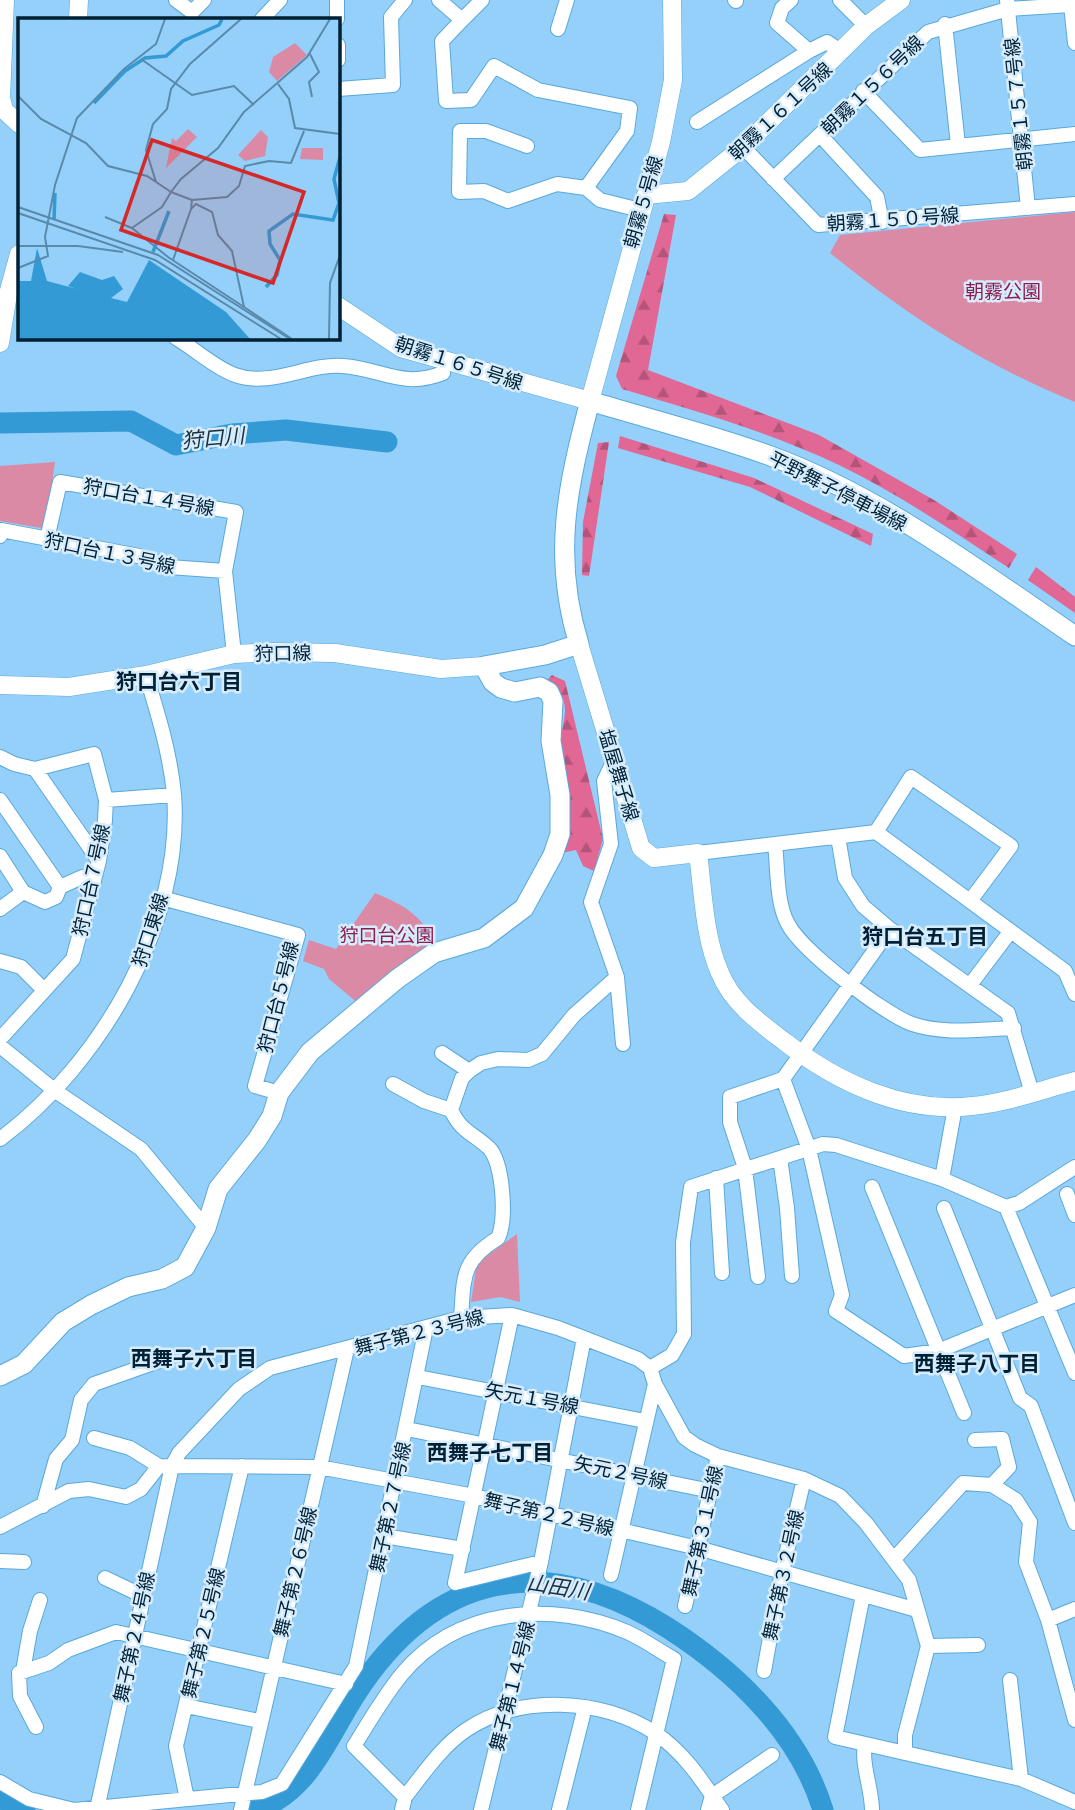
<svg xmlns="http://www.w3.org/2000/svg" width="1075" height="1810" font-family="'Public Sans','Noto Sans JP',sans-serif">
<defs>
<pattern id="forest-firs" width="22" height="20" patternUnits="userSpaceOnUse" patternTransform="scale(1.75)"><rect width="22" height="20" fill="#e16794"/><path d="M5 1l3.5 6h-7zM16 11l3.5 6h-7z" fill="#b4547a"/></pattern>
</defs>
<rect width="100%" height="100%" fill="#94d0fa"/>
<path fill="url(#forest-firs)" d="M664 214 676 215 648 370 819 435 934 500 1017 554 1009 568C954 532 899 494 839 465 769 432 696 411 622 389L616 376Z
M620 436 754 478 873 534 871 546 750 487 618 448Z
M609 442 589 576 582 575 583 522 598 443Z
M1036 567 1075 597V613L1028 580Z
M552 675 565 681 603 839 594 871 583 866 576 850 561 853C578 803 563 796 561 750 559 721 578 703 547 680Z"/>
<path fill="#da8aa4" d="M1075 212V402C982 364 908 316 830 253L840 235Z
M55 462 46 525 41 528 0 521V466Z
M375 893C408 907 419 914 437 945L359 1004 329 979 324 969 303 961 309 940 336 949Z
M517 1234 520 1302 500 1297 471 1302 477 1263Z"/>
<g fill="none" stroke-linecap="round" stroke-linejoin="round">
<path stroke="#339ad5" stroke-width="21" d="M0 423 131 421 176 445 232 434 286 430 387 442
M0 1798 25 1810
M253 1810C307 1797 328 1737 355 1695 435 1571 544 1550 668 1628 735 1671 799 1732 823 1810"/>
<defs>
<path id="minor" d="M176 0 192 12 204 0
M337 0V19
M439 0 462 20 442 41 446 101 471 100 494 66 538 90 630 108 627 131 586 188 600 200 640 210
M735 0 736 1
M791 0 782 8 777 23 809 51
M840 0 866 26
M1007 0 1028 208
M262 19 280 0
M462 20 482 0
M945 24 958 145
M558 29 567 0
M338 45V60
M338 89 393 85 391 17 405 0
M863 91 920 150 1075 134
M697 122 809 51 827 42 842 52
M820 135 877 197 882 222
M527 146 486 131H460L459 192 484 191 508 201 557 184 586 188
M743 147 818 225 1075 204
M773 179 928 32 1008 9 1071 5 1075 43
M176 338C195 349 215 368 235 375 271 388 308 363 343 366 382 369 403 389 443 373
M0 536 1 530 139 556 169 567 225 571
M47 539 60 482 236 512 225 571 234 654
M0 757 14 764 35 769
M614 760 604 781 611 844 591 902 617 977 623 1044
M35 769 99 861
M0 800 60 887 82 877 94 881
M106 800 174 795
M876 832 911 777 1011 846 970 901
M838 837 845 878 863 906 890 929 1008 1013 1032 1093
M775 845C778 868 776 903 788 924 802 951 884 1014 912 1024 945 1035 980 1029 1014 1028
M698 853 876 832 1065 971 1075 994
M0 856 23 892 45 902 56 897 60 887
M162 898 298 935 255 1086 279 1093
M0 909 23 892
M890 929 783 1079 809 1149 842 1295 836 1311 904 1356 938 1351 1075 1295
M0 961 21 967 44 990
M970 985 1010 932
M0 1039 73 959 99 861 105 820 106 800 94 754 35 769
M0 1046 54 1090 141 1149 206 1228
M442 1053 469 1071
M393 1084 424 1101 451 1110
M0 1139C100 1065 184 922 174 794 170 753 158 714 146 675
M780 1158 787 1208 792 1276
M716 1178 722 1273
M942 1179 955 1107
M872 1187 964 1413
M1067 1194 1075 1215
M1006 1207 1075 1373
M944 1208 1020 1398 1031 1406 1075 1523
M758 1277 745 1168 730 1122V1097L783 1079
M512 1315 455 1583 541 1562
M461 1318C464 1277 461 1261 498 1238 507 1220 503 1162 489 1148 472 1132 462 1133 451 1110L462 1078 469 1071 481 1063 498 1059 528 1060 542 1054 574 1015 617 977
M650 1368 672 1355 684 1334 683 1242 691 1187 823 1144 836 1145 942 1179 1006 1207 1019 1203 1075 1167
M418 1377 645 1421
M407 1429 711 1491
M94 1438 130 1448 159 1466
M975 1440 1002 1439 1009 1467 992 1485
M43 1506 56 1459 72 1440 81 1400 94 1384 159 1361
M0 1527 69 1491 89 1489 126 1497 141 1489 159 1466 319 1467 474 1496 698 1548 917 1610
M384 1536 463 1549
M895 1558 963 1483 992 1485 1016 1500 1030 1522 1026 1562 1048 1620 1075 1720
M0 1561 24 1562
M611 1575 655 1384
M105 1578 143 1596
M863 1595 835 1737 905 1753
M685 1606 718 1456
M1048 1620 1075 1609
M928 1646 978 1645
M23 1671 30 1631 40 1600
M764 1671 782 1572 804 1479
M1010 1680 1021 1779
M186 1706 259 1721
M36 1727 20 1696 19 1673 49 1663 68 1650 116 1632 346 1684
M865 1744C861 1764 872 1789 872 1810
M0 1782 29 1799 74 1810 262 1792 282 1784 356 1666 426 1328
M405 1797C423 1774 442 1746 466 1730 520 1694 602 1698 655 1733 684 1752 703 1782 722 1810
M187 1799 176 1746 242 1466
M97 1809 172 1466 179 1453 239 1389 270 1368 461 1318 512 1315 558 1328 638 1359 650 1368 655 1384 684 1437 695 1445 718 1456 804 1479 840 1496 866 1523 909 1580 928 1646 905 1735V1753L1021 1779 1075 1802
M241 1810 347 1349
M402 1810 405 1797 354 1746C369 1722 384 1696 402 1674 457 1608 552 1600 627 1632 643 1639 658 1650 674 1659L638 1810
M481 1810 541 1562 584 1338
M559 1810 585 1707
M708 1810 712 1796 772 1755"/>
<path id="tertiary" d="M5 0 1 98 4 110 19 124
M78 19 79 0
M646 195 688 191 743 147 866 26 901 0
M338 306 401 348 590 401 661 142 673 80 672 0
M0 343 8 294 19 254
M579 644 641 848 654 858 698 853C703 891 704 937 720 973 732 1003 760 1023 785 1042 837 1082 903 1114 972 1106 1006 1103 1041 1090 1075 1081
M0 685 69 687 146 675 234 654 276 652 335 653 441 669 484 666"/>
<path id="secondary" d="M0 1376 24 1364 63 1322 91 1305 128 1287 162 1279 185 1267 206 1228 218 1189 257 1140 272 1116 279 1093 310 1052 397 979 434 953 484 938 524 908 553 855 560 834V795L551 741 553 701 549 692 540 687 515 692 501 688 493 682 484 666 545 655 579 644C552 557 567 487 590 401 649 419 710 434 768 455 879 495 978 570 1075 636"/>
</defs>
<use href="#minor" stroke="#5aa8da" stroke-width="16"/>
<use href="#tertiary" stroke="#5aa8da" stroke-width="19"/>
<use href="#secondary" stroke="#5aa8da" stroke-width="21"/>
<use href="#minor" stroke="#fff" stroke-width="14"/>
<use href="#tertiary" stroke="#fff" stroke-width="18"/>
<use href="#secondary" stroke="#fff" stroke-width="19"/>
</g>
<g text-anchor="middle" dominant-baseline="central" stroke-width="5" stroke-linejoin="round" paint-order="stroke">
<g font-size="19" fill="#002134" stroke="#d6ecfc">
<text transform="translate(872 85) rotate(-44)">朝霧１５６号線</text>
<text transform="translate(1018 104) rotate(-96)">朝霧１５７号線</text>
<text transform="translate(780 111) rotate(-43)">朝霧１６１号線</text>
<text transform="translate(643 202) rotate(-74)">朝霧５号線</text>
<text transform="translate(893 219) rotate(-4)">朝霧１５０号線</text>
<text transform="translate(459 363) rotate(18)">朝霧１６５号線</text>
<text transform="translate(838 491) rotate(27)">平野舞子停車場線</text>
<text transform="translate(149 497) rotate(10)">狩口台１４号線</text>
<text transform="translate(110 553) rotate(12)">狩口台１３号線</text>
<text transform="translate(283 653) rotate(-1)">狩口線</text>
<text transform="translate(619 775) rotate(73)">塩屋舞子線</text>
<text transform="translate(91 880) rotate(-78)">狩口台７号線</text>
<text transform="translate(150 930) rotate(-72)">狩口東線</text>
<text transform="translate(278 997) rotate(-76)">狩口台５号線</text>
<text transform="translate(419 1332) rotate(-14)">舞子第２３号線</text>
<text transform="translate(532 1398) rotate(11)">矢元１号線</text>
<text transform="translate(621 1472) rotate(12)">矢元２号線</text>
<text transform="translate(390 1507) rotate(-78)">舞子第２７号線</text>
<text transform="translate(549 1514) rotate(13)">舞子第２２号線</text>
<text transform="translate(702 1531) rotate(-78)">舞子第３１号線</text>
<text transform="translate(295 1572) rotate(-77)">舞子第２６号線</text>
<text transform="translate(783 1575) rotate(-78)">舞子第３２号線</text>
<text transform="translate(203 1633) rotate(-77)">舞子第２５号線</text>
<text transform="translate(134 1637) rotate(-78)">舞子第２４号線</text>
<text transform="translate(512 1686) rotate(-76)">舞子第１４号線</text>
</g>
<g font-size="19" fill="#8d1d4f" stroke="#d6ecfc">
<text x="1003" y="291">朝霧公園</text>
<text x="387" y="935">狩口台公園</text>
</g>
<g font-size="21" font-style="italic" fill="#1a303e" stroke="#d6ecfc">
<text transform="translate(213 438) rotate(-5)">狩口川</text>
<text transform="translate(558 1587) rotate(9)">山田川</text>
</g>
<g font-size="21" font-weight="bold" fill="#002134" stroke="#d6ecfc">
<text x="179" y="681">狩口台六丁目</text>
<text x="925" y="936">狩口台五丁目</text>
<text x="194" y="1358">西舞子六丁目</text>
<text x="977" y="1363">西舞子八丁目</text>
<text x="490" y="1452">西舞子七丁目</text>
</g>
</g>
<g transform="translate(18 18)">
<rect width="322" height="322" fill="#94d0fa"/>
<path d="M277 25 289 37 259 63 251 54 255 39ZM170 111 179 119 148 150 154 120 158 123ZM243 112 250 119 247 138 227 143 220 137ZM284 130H305V142L282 141Z" fill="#da8aa4"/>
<path d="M19 230 29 263 59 271 50 268 62 254 84 262 96 258 105 271 93 280 109 284 131 242 208 294 232 321H0V263H13Z" fill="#339ad5"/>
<path fill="none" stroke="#339ad5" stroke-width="3.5" d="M76 85 107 53 127 40 148 38 165 23 201 7 204 1M36 202 37 175M135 234 151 193M248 269 259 257 262 242 252 226 251 213 275 196 315 202 321 185 316 161 322 139"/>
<path fill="none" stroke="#598aab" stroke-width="2" d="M292 36 301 54 291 64 294 79M123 41 174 77 216 68 236 87M260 66 271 81 277 110 322 116M0 78 23 101 68 125 90 148 129 158 153 174 144 189 114 210M138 164 128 132 135 106 149 91 153 71 172 46 223 1M174 182 209 179 221 168 227 148 251 143 273 145 286 113M0 189 140 237 272 321M173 191 174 182 153 174 163 161 200 130 226 94 289 39 312 1M173 191 178 186 194 194 200 217 214 233 226 289 274 321M0 195 137 242 263 321M87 199 114 210M114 210 150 239 226 289M0 228H60L105 234M155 242 173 191M0 250 30 238 27 219 37 167 59 100 106 51 138 26 147 1M311 321 312 265 322 237"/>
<path fill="#d62828" fill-opacity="0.15" stroke="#d62828" stroke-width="3.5" d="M134 122 286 174 255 265 103 212Z"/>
<rect width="322" height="322" fill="none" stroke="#002134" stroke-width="3.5"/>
</g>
</svg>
